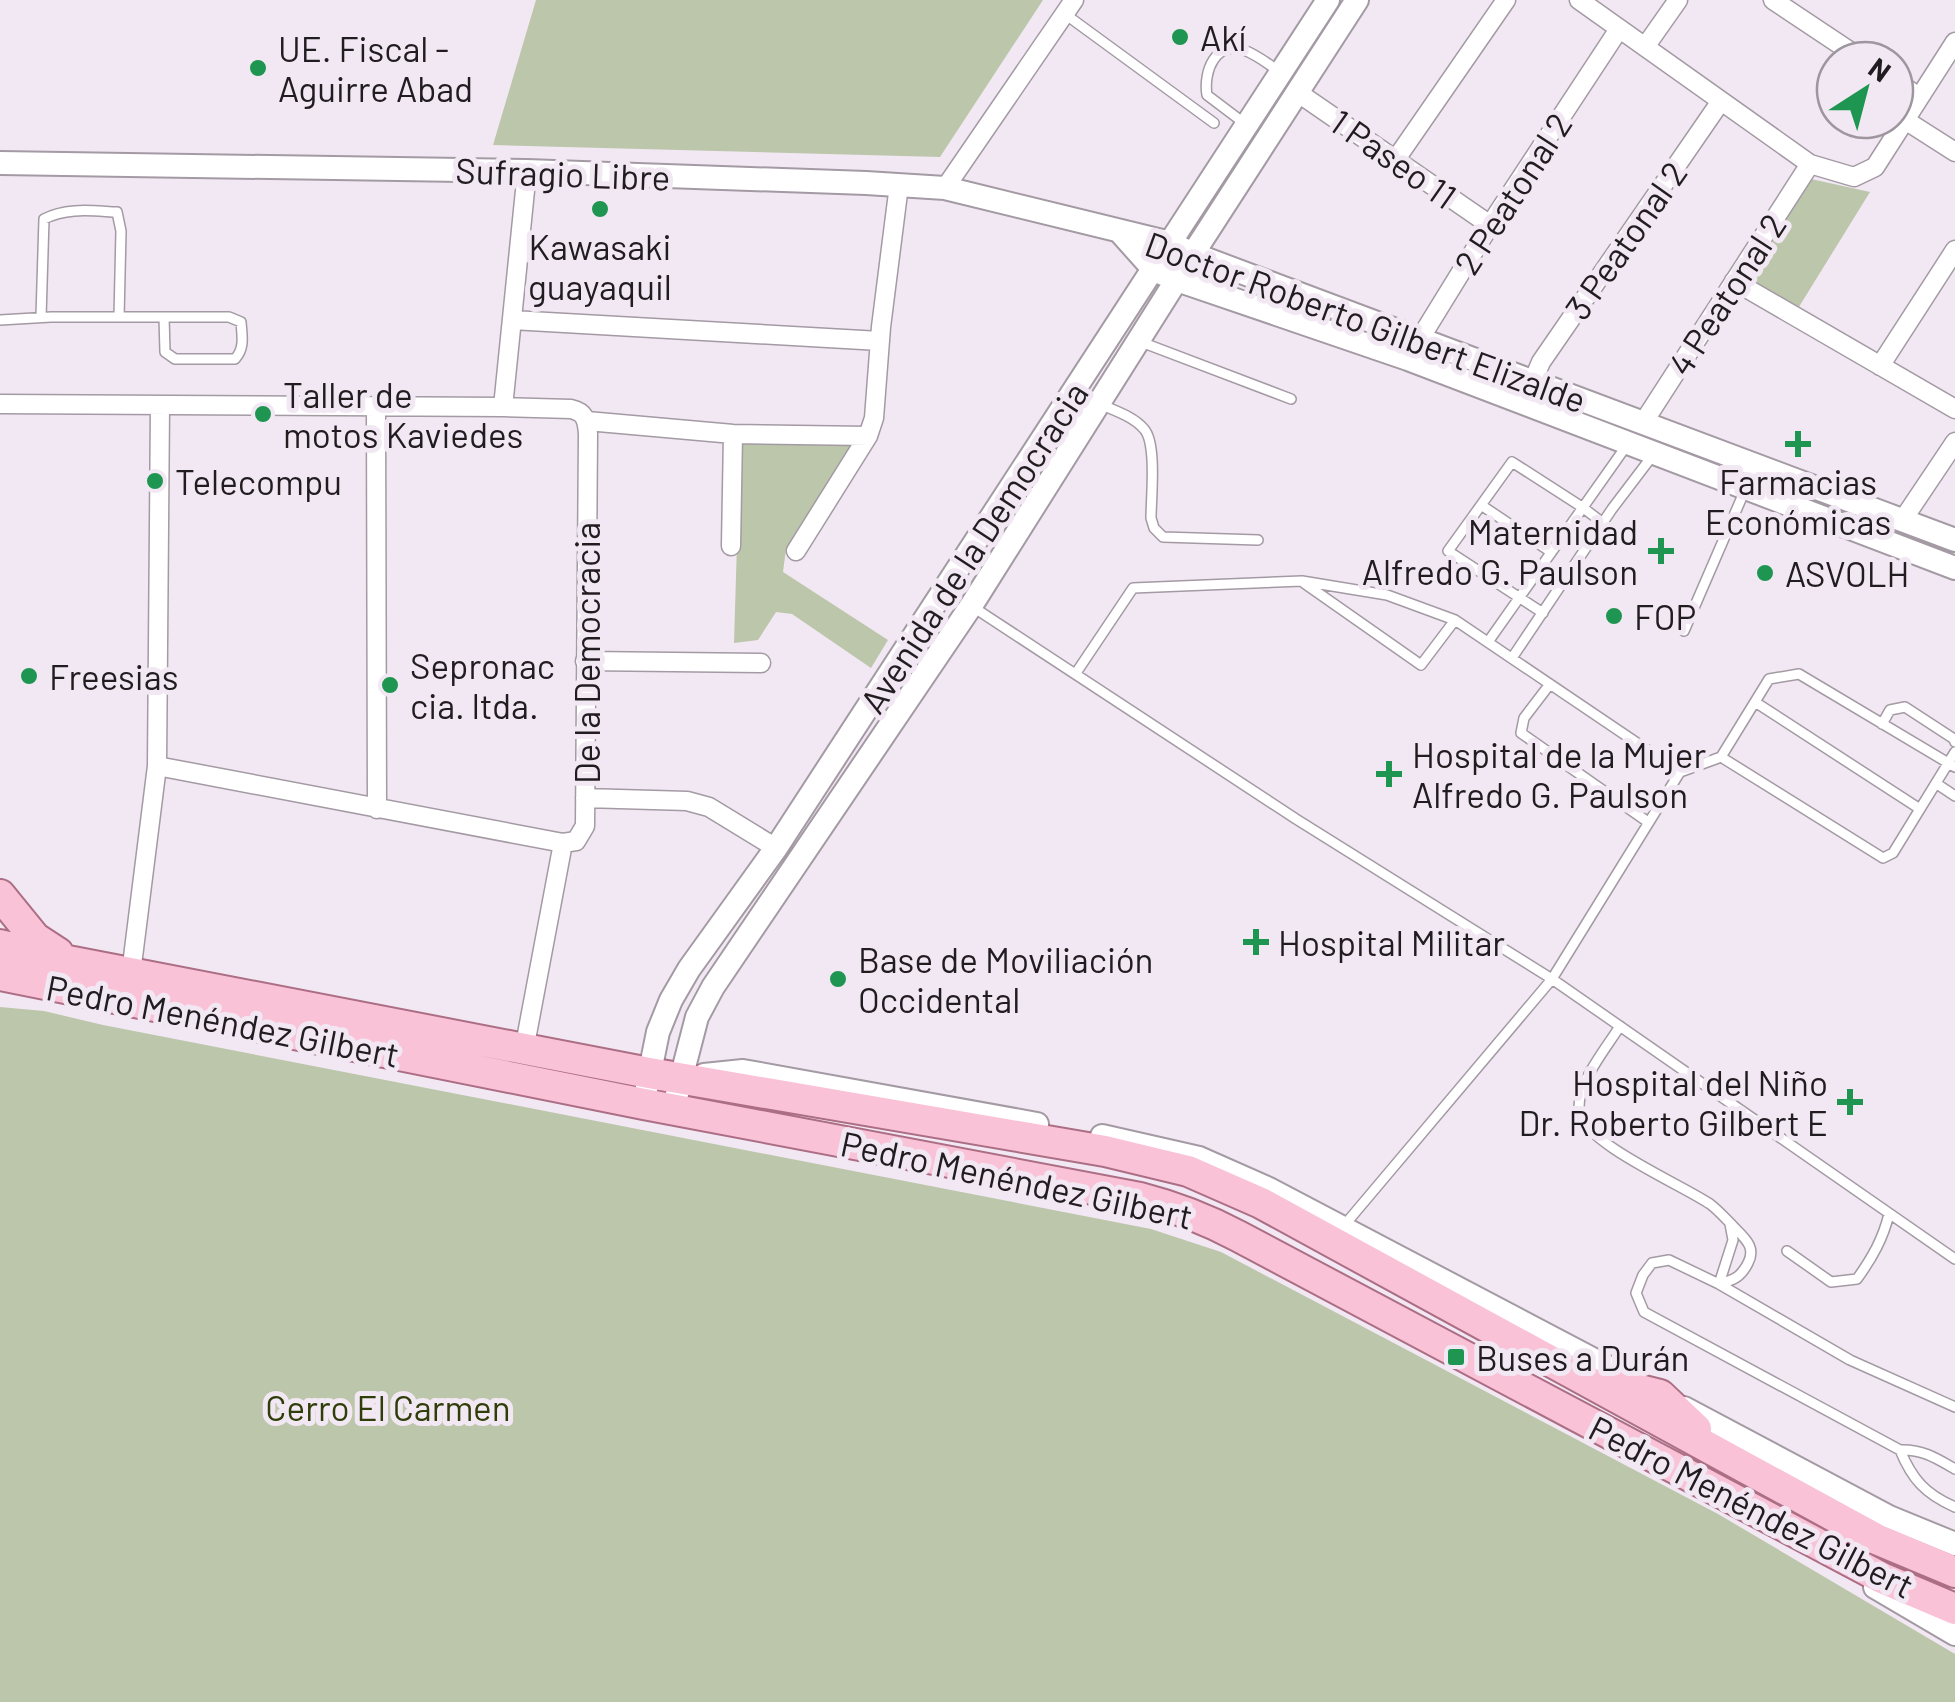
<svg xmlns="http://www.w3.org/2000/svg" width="1955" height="1702" font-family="Barlow,sans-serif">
<rect width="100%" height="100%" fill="#f2e8f3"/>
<path fill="#bcc6aa" d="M536 0H1043L940 157 493 145Z
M1811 179 1870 192 1797 310 1749 280Z
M740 443 857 445 786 549 783 572 888 640 871 668 792 614 776 612 758 640 734 643Z
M0 1007 44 1011 103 1025 1151 1229 1221 1252 1718 1514 1955 1654V1702H0Z"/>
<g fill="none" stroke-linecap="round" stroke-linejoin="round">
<defs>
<path id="service" d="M1065 14 1214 123
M1244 123 1207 95C1203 71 1216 40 1244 50 1257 55 1268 64 1279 71
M41 317 44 219C67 207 93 211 117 212L121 231 119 317
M0 320 51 317H229L241 322C242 336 245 348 235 359H175L165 352 164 317
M1141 342 1291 399
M1102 405C1116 411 1134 417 1144 429 1157 443 1151 498 1151 518L1154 528 1163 537 1258 540
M1481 505 1551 552
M1304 583 1421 665 1455 620
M973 607 1296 819 1552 979 1955 1259
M1543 613 1448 551 1512 462 1582 507 1603 523
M1684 631 1745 490
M1488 642 1627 445
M1512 658 1612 509 1653 455
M1076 673 1133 588 1302 581 1387 595 1455 620 1680 772
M1550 684 1524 718 1521 733 1648 822
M1755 702 1920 809
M1882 724 1890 710 1905 707 1954 739 1955 742
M1721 757 1883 858 1893 853 1955 752
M1937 784 1955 796
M1620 1026C1606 1049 1573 1087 1580 1114 1587 1144 1682 1185 1710 1204 1718 1210 1725 1218 1732 1225 1743 1237 1757 1246 1748 1263 1741 1277 1734 1280 1719 1284
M1342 1228 1552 979 1680 772 1721 757 1769 679 1799 674 1955 767
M1787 1251 1831 1282 1857 1279C1872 1258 1883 1239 1889 1214
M1719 1284 1733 1240 1730 1224
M1955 1407 1850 1360 1719 1284 1669 1260 1652 1263 1643 1275 1636 1293 1644 1312 1900 1450C1922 1449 1936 1458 1955 1469
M1900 1450C1912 1479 1925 1494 1955 1507"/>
<path id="minor" d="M1579 0 1810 164 1854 177 1875 167 1955 42
M1773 0 1863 60
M1645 47 1678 0
M1895 81 1919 97
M1297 92 1490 225
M1905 120 1955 152
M1396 159 1506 0
M945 188 1074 0
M1734 281 1955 409
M512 320 880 341
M1413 350 1490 225 1619 29
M1880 366 1955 250
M1533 381 1541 362 1721 101
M0 404 503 407 571 409C585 412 587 420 588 434L585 826 576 841 563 843 157 766
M376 406 377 809
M503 407 527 171
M587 421 733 434 868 436
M1643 423 1810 164
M1902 521 1955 442
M731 546 733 434
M796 551 868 436 874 418 881 327 899 185
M585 661 761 663
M585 798 687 801 709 807 776 848
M131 973 157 766 160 406
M524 1050 563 843"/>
<path id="tertiary" d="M0 163 527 171 866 183 945 188 1170 243 1193 254 1955 540
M1120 232 1154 270 1177 280 1408 359 1955 568
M704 1075 743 1071 1037 1124
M647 1086 658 1032 671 1000 689 969 776 848 1328 0
M677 1094 697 1017 713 987 971 606 1198 246 1357 0
M1102 1136 1199 1158 1269 1189 1634 1381
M1684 1408 1889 1517 1955 1544
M1875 1587 1955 1634"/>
<path id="primary" d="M0 895 35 938 58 953
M0 945 73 962 649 1073 1105 1151 1188 1171 1261 1203 1876 1539 1955 1572
M0 975 644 1104 1140 1198C1175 1207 1206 1219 1238 1236L1882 1578 1955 1609
M1612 1383 1660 1395 1696 1429"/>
</defs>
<use href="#service" stroke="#a39aa4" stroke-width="12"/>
<use href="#minor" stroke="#a39aa4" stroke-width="21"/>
<use href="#tertiary" stroke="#a39aa4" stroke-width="26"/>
<use href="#primary" stroke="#ac6e84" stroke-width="34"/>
<use href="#service" stroke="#fff" stroke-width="9"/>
<use href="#minor" stroke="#fff" stroke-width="18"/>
<use href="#tertiary" stroke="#fff" stroke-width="22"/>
<use href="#primary" stroke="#fac2d6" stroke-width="30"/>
</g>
<g fill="#1e9550" stroke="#f2e8f3" stroke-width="4">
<circle cx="1180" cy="37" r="10"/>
<circle cx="258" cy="68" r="10"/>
<circle cx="600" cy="209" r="10"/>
<circle cx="263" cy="414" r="10"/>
<path d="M1793 429h10v10h10v10h-10v10h-10v-10h-10v-10h10z"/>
<circle cx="155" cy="481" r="10"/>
<path d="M1656 536h10v10h10v10h-10v10h-10v-10h-10v-10h10z"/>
<circle cx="1765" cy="573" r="10"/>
<circle cx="1614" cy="616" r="10"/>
<circle cx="29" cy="676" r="10"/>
<circle cx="390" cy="685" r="10"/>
<path d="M1384 759h10v10h10v10h-10v10h-10v-10h-10v-10h10z"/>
<path d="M1251 927h10v10h10v10h-10v10h-10v-10h-10v-10h10z"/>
<circle cx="838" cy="979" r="10"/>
<path d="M1845 1087h10v10h10v10h-10v10h-10v-10h-10v-10h10z"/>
<rect x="1446" y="1347" width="20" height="20" rx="5"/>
</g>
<g text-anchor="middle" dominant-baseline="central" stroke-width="10" stroke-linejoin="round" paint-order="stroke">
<g font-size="35" fill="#201c20" stroke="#f2e8f3" text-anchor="start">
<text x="1200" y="37">Akí</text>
<text x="278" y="48">UE. Fiscal -<tspan x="278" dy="40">Aguirre Abad</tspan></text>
<text x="600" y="246" text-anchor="middle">Kawasaki<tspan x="600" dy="40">guayaquil</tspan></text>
<text x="283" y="394">Taller de<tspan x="283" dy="40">motos Kaviedes</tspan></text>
<text x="175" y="481">Telecompu</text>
<text x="1798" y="481" text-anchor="middle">Farmacias<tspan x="1798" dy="40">Económicas</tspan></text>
<text x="1638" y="531" text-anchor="end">Maternidad<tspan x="1638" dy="40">Alfredo G. Paulson</tspan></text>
<text x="1785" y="573">ASVOLH</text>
<text x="1634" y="616">FOP</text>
<text x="410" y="665">Sepronac<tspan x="410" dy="40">cia. ltda.</tspan></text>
<text x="49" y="676">Freesias</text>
<text x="1412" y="754">Hospital de la Mujer<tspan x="1412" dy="40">Alfredo G. Paulson</tspan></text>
<text x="1278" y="942">Hospital Militar</text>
<text x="858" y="959">Base de Moviliación<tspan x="858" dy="40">Occidental</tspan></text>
<text x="1828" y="1082" text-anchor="end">Hospital del Niño<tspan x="1828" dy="40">Dr. Roberto Gilbert E</tspan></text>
<text x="1476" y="1357">Buses a Durán</text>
</g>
<g font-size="35" fill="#201c20" stroke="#f2e8f3">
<text transform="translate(1394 158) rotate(35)">1 Paseo 11</text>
<text transform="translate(563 173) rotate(2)">Sufragio Libre</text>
<text transform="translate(1512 193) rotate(-57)">2 Peatonal 2</text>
<text transform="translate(1625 240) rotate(-55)">3 Peatonal 2</text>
<text transform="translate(1726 294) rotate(-57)">4 Peatonal 2</text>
<text transform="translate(1366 321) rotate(20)">Doctor Roberto Gilbert Elizalde</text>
<text transform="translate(973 547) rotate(-57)">Avenida de la Democracia</text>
<text transform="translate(586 653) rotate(-90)">De la Democracia</text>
<text transform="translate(223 1020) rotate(11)">Pedro Menéndez Gilbert</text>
<text transform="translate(1017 1179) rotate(12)">Pedro Menéndez Gilbert</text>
<text transform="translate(1752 1506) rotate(27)">Pedro Menéndez Gilbert</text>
</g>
<g font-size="35" fill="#2f3d08" stroke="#f2e8f3">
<text x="388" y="1407">Cerro El Carmen</text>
</g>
</g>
<g transform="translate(1865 90) rotate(36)"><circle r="48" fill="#f2e8f3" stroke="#9e969f" stroke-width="2.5"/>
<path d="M0-8L18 38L0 25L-18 38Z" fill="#1e9550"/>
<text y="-15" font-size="28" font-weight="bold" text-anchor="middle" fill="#201c20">N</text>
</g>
</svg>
